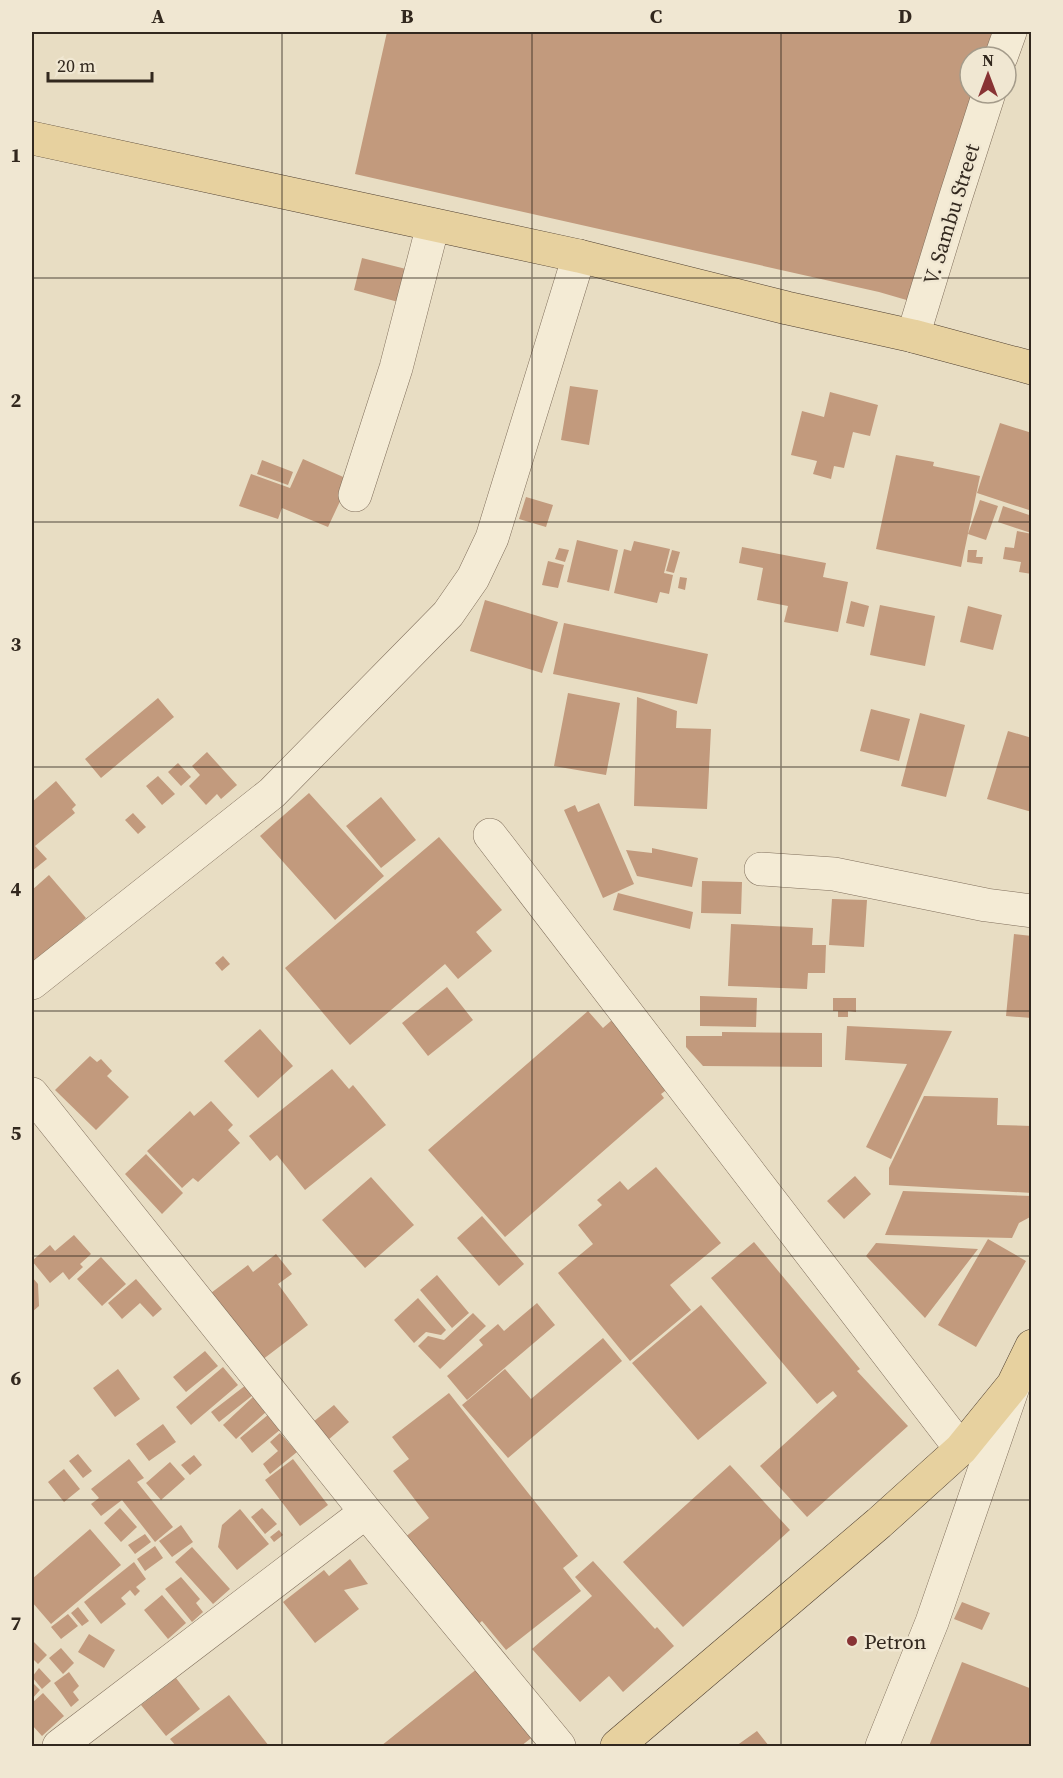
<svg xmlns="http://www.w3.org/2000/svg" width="1063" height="1778" font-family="'Source Serif 4',serif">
<rect width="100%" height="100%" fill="#e8ddc3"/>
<path fill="#c29a7d" d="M387 32H992L986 57H970V93H978L910 301 879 292 355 174Z
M362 258 410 270 402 303 354 290Z
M570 386 598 390 589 445 561 440Z
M830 392 878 405 870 436 853 432 844 468 834 466 831 479 813 474 817 461 791 455 802 411 824 417Z
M1000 423 1032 433V511L977 493Z
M896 455 934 462 933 466 980 476 961 567 876 549Z
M303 459 350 480 328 527 282 508 278 519 239 506 251 474 290 488Z
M262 460 293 472 288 485 257 474Z
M526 497 553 505 546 527 519 519Z
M980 500 998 506 986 540 968 534Z
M1003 506 1032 516 1031 533 998 522Z
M1017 531 1032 534V574L1019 572 1021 562 1003 559 1005 547 1014 548Z
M577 540 618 550 609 591 567 582Z
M634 541 670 549 664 573 673 575 669 594 660 592 657 603 614 593 624 549 631 551Z
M742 547 826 563 823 577 848 582 838 632 784 622 788 606 757 600 763 568 739 563Z
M559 548 569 550 565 562 555 559Z
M672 550 680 552 674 573 666 571Z
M968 550H977L976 557H983L982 564 967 562Z
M548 561 564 565 558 588 542 585Z
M680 577 687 578 685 590 678 588Z
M485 600 558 622 542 673 470 651Z
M851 601 869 606 864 627 846 623Z
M880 605 935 616 925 666 870 655Z
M968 606 1002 615 993 650 960 642Z
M564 623 708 654 697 704 553 674Z
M568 693 620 703 606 775 554 766Z
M637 697 677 711 676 728 711 729 707 809 634 806Z
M158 698 174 717 101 778 85 759Z
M871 709 910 719 899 761 860 751Z
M920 713 965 725 946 797 901 786Z
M1008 731 1032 738V812L987 799Z
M207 752 237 785 221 799 217 794 206 805 189 786 200 775 192 766Z
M178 763 191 777 181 786 168 772Z
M158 776 175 794 162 805 146 786Z
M56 781 76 805 72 809 75 813 35 846 47 859 32 871V802Z
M309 793 384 876 335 920 260 836Z
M381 797 416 840 381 868 346 826Z
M599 803 634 884 603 898 564 810 575 805 578 812Z
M133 813 146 827 138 834 125 820Z
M439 837 502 910 476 932 492 951 458 979 445 964 350 1045 285 968Z
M652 848 698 858 692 887 637 876 626 850 652 853Z
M49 875 86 918 32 965V890Z
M702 881 742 882 741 914 701 913Z
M618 893 693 912 690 929 613 910Z
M832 899 867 900 864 947 829 945Z
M731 924 813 928 812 945H826L825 973H808L807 989 728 986Z
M1014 934 1032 936V1018L1006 1016Z
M223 956 230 964 222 971 215 963Z
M447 987 473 1020 428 1056 402 1023Z
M700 996 757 998 756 1027 700 1026Z
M833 998H856V1012L848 1011V1017H838V1011H833Z
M588 1011 603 1028 612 1020 669 1088 661 1094 664 1098 505 1237 428 1150Z
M847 1026 952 1031 891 1159 866 1147 907 1064 845 1060Z
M260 1029 293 1066 258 1098 224 1061Z
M722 1032 822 1033V1067L703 1066 686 1047V1036H722Z
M90 1056 97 1062 101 1059 112 1071 107 1076 129 1097 96 1130 55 1090Z
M332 1069 349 1089 353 1085 386 1125 305 1190 277 1155 270 1161 249 1136Z
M924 1096 998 1098 997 1125 1032 1126V1193L889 1185V1168Z
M211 1101 233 1125 228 1130 240 1143 198 1182 193 1178 182 1188 147 1151 190 1111 194 1116Z
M146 1154 183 1193 162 1214 125 1174Z
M656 1167 721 1243 670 1285 691 1310 630 1361 558 1273 593 1244 578 1225 602 1205 597 1200 620 1181 628 1190Z
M855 1176 871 1194 844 1219 827 1201Z
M371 1177 414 1225 365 1268 322 1220Z
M903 1191 1032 1196V1216L1019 1223 1012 1238 885 1235Z
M482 1216 524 1264 499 1286 457 1238Z
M74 1235 91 1254 80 1264 83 1267 69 1280 63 1272 50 1283 32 1261 50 1245 55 1251Z
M988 1239 1026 1261 976 1347 938 1325Z
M754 1242 860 1369 857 1371 908 1426 807 1517 760 1466 837 1396 833 1391 817 1404 711 1278Z
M876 1243 978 1249 925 1318 866 1256Z
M276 1254 292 1274 278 1284 308 1325 262 1360 211 1293 248 1265 253 1272Z
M101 1257 126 1284 102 1306 77 1279Z
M437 1275 469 1313 452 1328 420 1290Z
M32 1277 38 1284 39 1306 32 1312Z
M136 1279 162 1309 153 1317 140 1303 122 1319 108 1303Z
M418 1298 446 1330 441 1335 426 1332 414 1343 394 1320Z
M537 1303 555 1325 467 1400 447 1376 483 1345 479 1340 498 1324 504 1331Z
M701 1305 767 1383 698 1440 632 1363Z
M473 1313 486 1326 440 1369 418 1346 428 1336 444 1340Z
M603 1338 622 1361 508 1458 462 1405 505 1369 531 1399Z
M205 1351 218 1366 186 1392 173 1377Z
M223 1367 238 1385 191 1425 176 1407Z
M118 1369 140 1399 115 1417 93 1388Z
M246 1385 253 1395 219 1422 211 1412Z
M449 1393 578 1556 563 1568 581 1591 506 1650 482 1621 474 1628 404 1538 429 1518 393 1471 409 1459 392 1437Z
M253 1397 266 1412 236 1439 223 1425Z
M334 1405 349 1422 328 1440 313 1422Z
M269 1414 281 1429 252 1453 240 1438Z
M163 1424 176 1442 149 1461 136 1444Z
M280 1433 297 1452 270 1474 263 1464 278 1451 270 1442Z
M78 1454 92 1471 83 1478 69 1461Z
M194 1455 202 1465 190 1475 181 1465Z
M129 1459 144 1478 137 1482 173 1527 155 1542 122 1500 101 1516 91 1504 99 1498 91 1489Z
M293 1459 328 1505 300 1526 265 1480Z
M170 1462 185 1479 161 1500 146 1483Z
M730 1465 790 1530 683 1627 623 1562Z
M64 1469 80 1489 64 1502 48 1482Z
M120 1508 137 1527 121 1542 104 1523Z
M262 1508 277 1524 265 1534 251 1517Z
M240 1509 269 1544 237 1570 218 1547 222 1525Z
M181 1525 193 1542 172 1557 159 1541Z
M90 1529 121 1565 51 1624 32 1602V1579Z
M279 1530 283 1535 274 1542 270 1537Z
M145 1534 151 1542 135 1554 128 1545Z
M155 1546 163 1558 145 1571 137 1559Z
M192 1547 230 1589 213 1604 175 1562Z
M350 1559 368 1584 344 1590 359 1609 315 1643 283 1602 324 1570 329 1576Z
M593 1561 655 1629 657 1627 674 1646 623 1692 609 1676 580 1702 532 1649 592 1596 575 1577Z
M134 1562 146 1579 136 1587 140 1591 135 1596 130 1590 121 1598 126 1604 101 1624 84 1602Z
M181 1577 200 1599 196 1603 203 1612 192 1622 165 1589Z
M162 1595 186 1623 168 1639 144 1610Z
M962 1602 990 1613 982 1630 954 1619Z
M78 1607 89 1621 82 1626 71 1613Z
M68 1614 78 1626 61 1639 51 1627Z
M89 1634 115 1650 104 1668 78 1652Z
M32 1640 47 1655 38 1664 32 1658Z
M61 1648 74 1663 63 1674 49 1658Z
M962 1662 1032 1689V1746H929Z
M483 1664 539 1732 521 1746H381Z
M39 1668 51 1681 42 1689 32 1677Z
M69 1672 79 1686 73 1692 79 1700 71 1707 54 1683Z
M176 1678 200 1709 166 1736 141 1705Z
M32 1682 40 1690 32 1699Z
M43 1693 64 1716 42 1736 32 1725V1703Z
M229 1695 269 1746H176L170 1739Z
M757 1731 769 1746H736Z"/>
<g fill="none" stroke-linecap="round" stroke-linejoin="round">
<defs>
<path id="minor" d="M1001 57 1010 32
M913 336 955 199 989 93
M355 495 396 368 433 225
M490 835 961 1449
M761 869 834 874 986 905 1032 911
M32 983 272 793 448 614 473 578 492 538 579 256
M32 1094 366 1512 559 1746
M59 1746 366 1512
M882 1746 932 1622 1013 1387"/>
<path id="major" d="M32 138 579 256 787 308 913 336 1032 368
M617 1746 879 1523 961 1449 1013 1385 1032 1346"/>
</defs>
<use href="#minor" stroke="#806f5c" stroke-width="34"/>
<use href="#major" stroke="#4e3e30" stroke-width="34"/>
<use href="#minor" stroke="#f4ebd5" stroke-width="33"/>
<use href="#major" stroke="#e7d19f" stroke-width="33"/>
</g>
<path fill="none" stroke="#32281e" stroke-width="1.5" stroke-opacity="0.55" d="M282 32V1746M532 32V1746M781 32V1746M32 278H1032M32 522H1032M32 767H1032M32 1011H1032M32 1256H1032M32 1500H1032"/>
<circle fill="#883334" stroke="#f0e7d2" stroke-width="2" cx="852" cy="1641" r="6"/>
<g text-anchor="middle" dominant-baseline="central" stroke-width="5" stroke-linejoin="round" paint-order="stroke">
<g font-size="21" fill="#32281e" stroke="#f0e7d2">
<text transform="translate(951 214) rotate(-73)">V. Sambu Street</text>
</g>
<g font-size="21" fill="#32281e" stroke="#f0e7d2" text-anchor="start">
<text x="864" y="1641">Petron</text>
</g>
</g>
<rect width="1063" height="1778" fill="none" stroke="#f0e7d2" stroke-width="66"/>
<g transform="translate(988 75)"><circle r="28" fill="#f0e7d2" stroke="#a49b8a" stroke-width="1.5"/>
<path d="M0-4.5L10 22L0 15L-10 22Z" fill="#883334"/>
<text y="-9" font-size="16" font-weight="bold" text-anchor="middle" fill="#32281e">N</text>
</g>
<path d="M48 72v9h104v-9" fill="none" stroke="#32281e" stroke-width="3"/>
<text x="57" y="72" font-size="18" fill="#32281e" stroke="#f0e7d2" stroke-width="4.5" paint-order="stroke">20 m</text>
<rect x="33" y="33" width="997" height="1712" fill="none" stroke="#32281e" stroke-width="2"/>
<g font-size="20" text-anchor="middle" font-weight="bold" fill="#32281e">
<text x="158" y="23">A</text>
<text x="407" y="23">B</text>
<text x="656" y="23">C</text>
<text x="905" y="23">D</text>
<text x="16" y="162">1</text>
<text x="16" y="407">2</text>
<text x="16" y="651">3</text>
<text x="16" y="896">4</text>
<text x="16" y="1140">5</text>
<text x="16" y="1385">6</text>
<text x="16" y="1630">7</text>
</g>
</svg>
